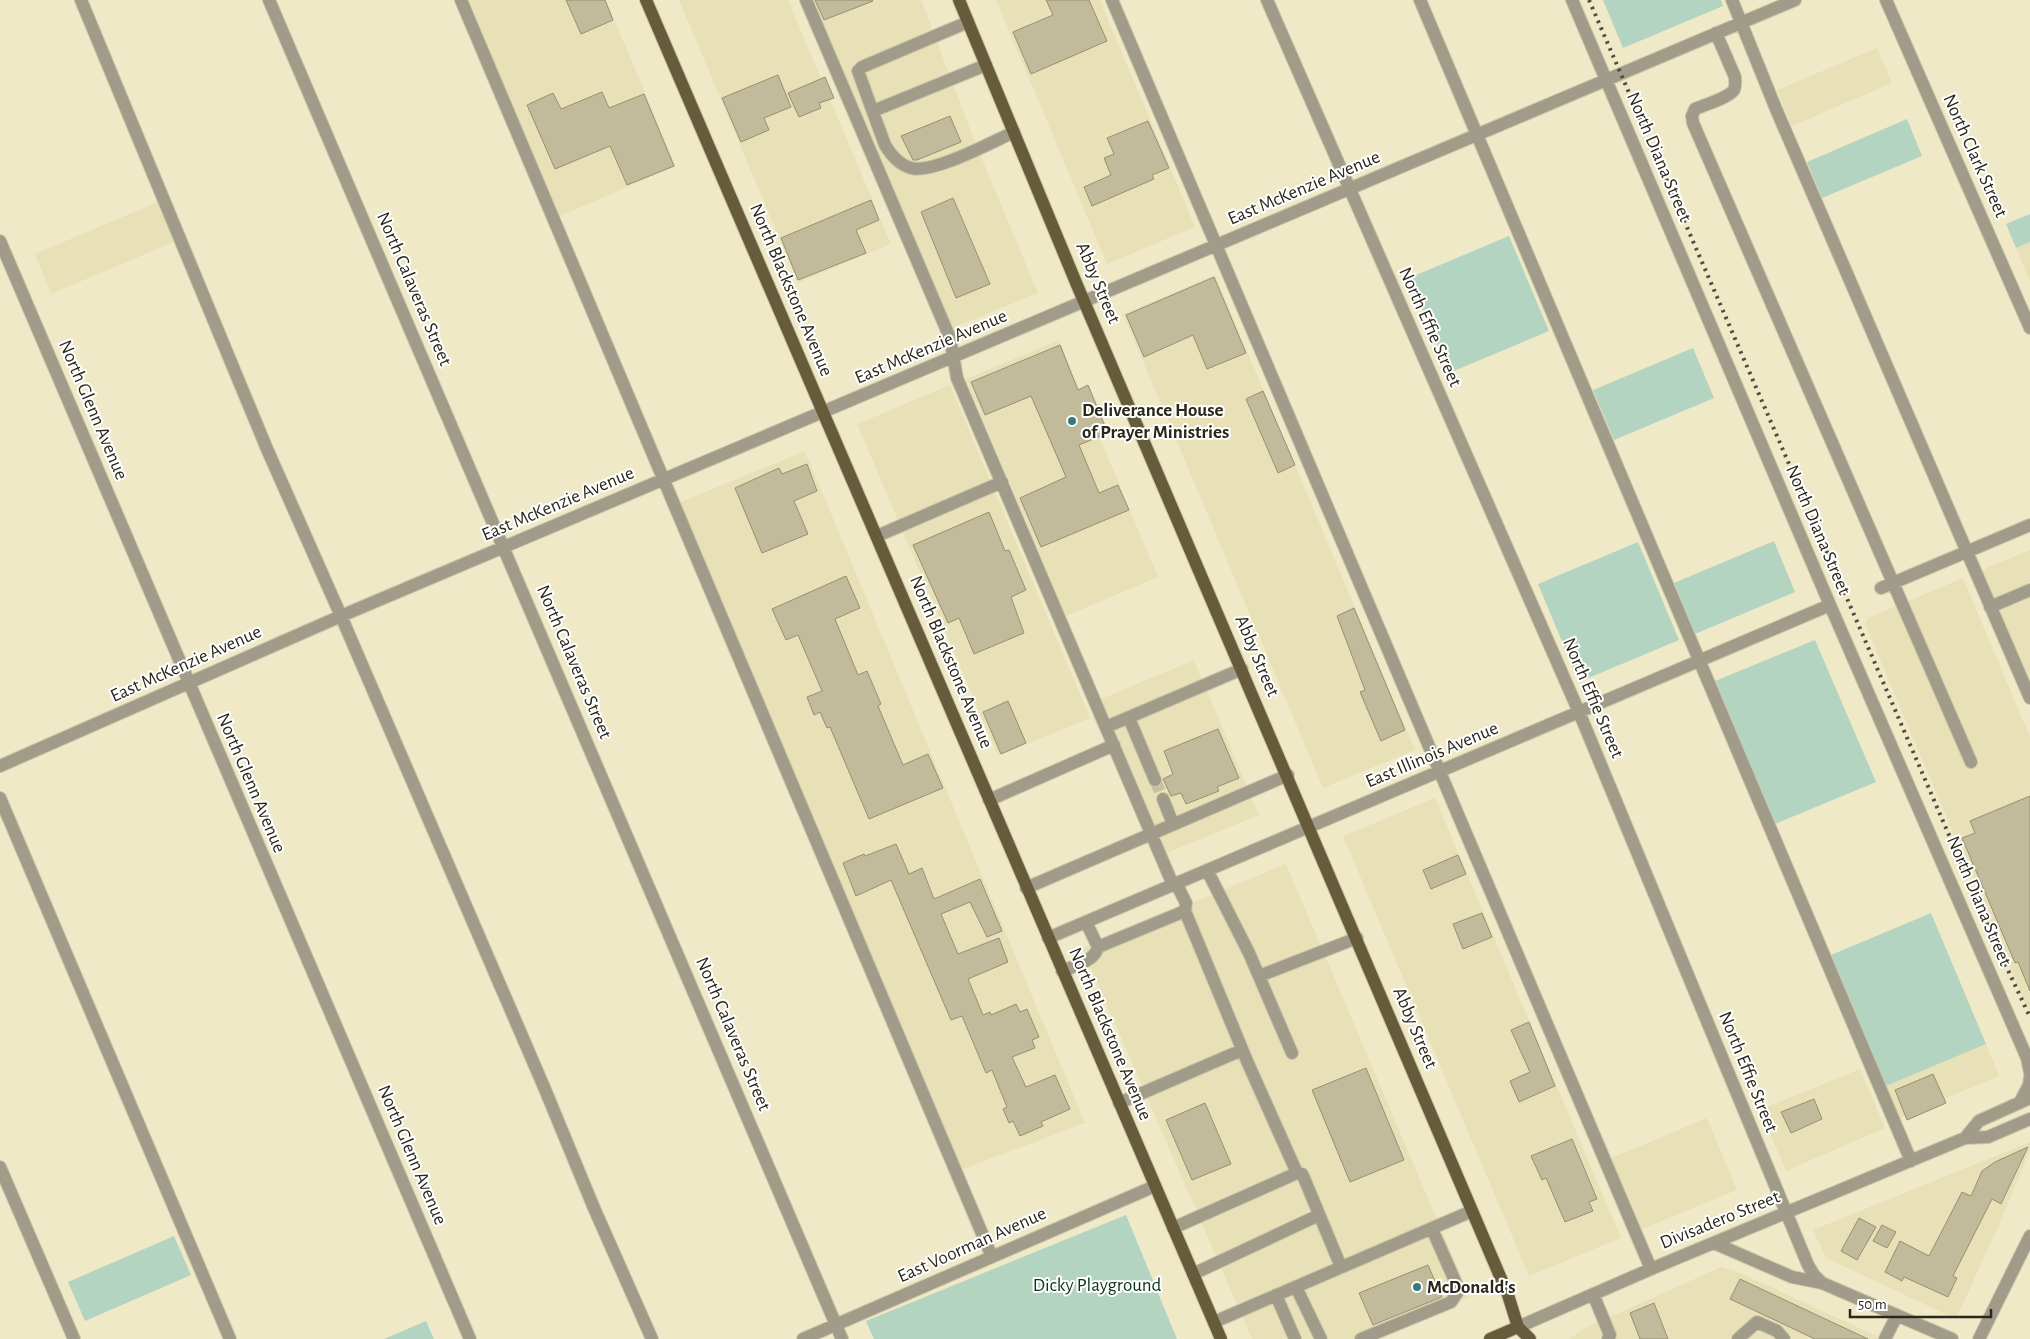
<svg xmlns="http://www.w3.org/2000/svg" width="2030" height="1339" font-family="'Alegreya Sans',sans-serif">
<rect width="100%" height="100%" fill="#efe9c8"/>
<path fill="#e8e1b8" d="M469 0H606L676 166 558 217Z
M679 0H788L891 244 798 283Z
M812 0H921L979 152 1038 293 946 331Z
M996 0H1100L1195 227 1107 264Z
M1877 48 1892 83 1792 126 1777 90Z
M160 201 176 241 51 294 35 254Z
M2030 242V282L2016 248Z
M1215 275 1415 750 1323 788 1123 314Z
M1059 340 1158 577 1066 616 966 379Z
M950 385 1090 718 998 756 857 424Z
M805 451 1085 1123 958 1171 676 504Z
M2030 550V693L1979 571Z
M1963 578 2030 737V1015L1865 624 1868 618Z
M1194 660 1259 815 1167 853 1101 699Z
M1435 798 1621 1238 1529 1276 1343 836Z
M1286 864 1470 1297 1370 1339H1252L1082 948Z
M1986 1044 1999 1076 1899 1118 1886 1086Z
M1860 1069 1885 1128 1786 1171 1760 1110Z
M1707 1118 1737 1190 1637 1231 1607 1160Z
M2030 1142V1150L2002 1218 1956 1319 1826 1258 1813 1230Z
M1721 1267 1736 1271 1883 1339H1569L1583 1329Z"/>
<path fill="#b3d4c0" d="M1603 0H1721L1723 6 1623 48Z
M1907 119 1922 156 1822 198 1807 162Z
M2030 214V242L2016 248 2006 224Z
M1509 236 1549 331 1449 373 1409 278Z
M1693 348 1714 398 1614 440 1593 390Z
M1774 541 1795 592 1695 634 1674 583Z
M1638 542 1679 640 1579 682 1538 584Z
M1815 640 1876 782 1775 824 1715 681Z
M1931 913 1986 1044 1886 1086 1831 955Z
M1126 1215 1177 1339H874L866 1321Z
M174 1236 191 1275 85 1321 68 1282Z
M426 1321 434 1339H384Z"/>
<path fill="#c1bb9b" stroke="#969071" d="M566 0H605L613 20 581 34Z
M815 0H872L873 1 824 20Z
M1046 0H1089L1107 41 1031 74 1013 32 1053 15Z
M778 75 791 107 764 118 769 130 741 142 722 98Z
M825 77 834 98 819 103 821 108 799 117 788 93Z
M602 92 609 108 644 94 674 166 627 185 610 146 555 169 527 105 553 93 561 109Z
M950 116 961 142 917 160H913L901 136Z
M1148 121 1169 168 1152 175 1154 179 1092 206 1084 187 1111 175 1104 158 1114 154 1107 138Z
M953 198 990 284 956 298 921 212Z
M871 200 879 220 856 230 866 253 798 280 781 238Z
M1214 277 1246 353 1207 369 1193 335 1144 357 1126 315Z
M1060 345 1078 390 1088 385 1108 433 1079 445 1099 493 1118 485 1129 510 1041 547 1020 498 1066 477 1031 396 985 415 971 382Z
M1263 391 1295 465 1278 473 1246 399Z
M807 464 817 491 794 501 808 534 762 553 735 488 779 468 782 474Z
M989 512 1005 551 1009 550 1026 590 1011 597 1024 633 974 654 959 618 948 623 913 545Z
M846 576 860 608 835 619 858 675 867 671 881 704 878 706 903 765 928 754 943 788 869 819 830 727 827 728 820 712 814 715 807 697 822 691 798 635 786 640 772 609Z
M1354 608 1405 730 1381 741 1360 692 1365 690 1337 616Z
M1008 701 1026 743 1001 754 983 712Z
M1218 729 1239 778 1217 787 1219 791 1186 804 1181 793 1171 796 1163 779 1173 774 1164 751Z
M2030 796V991L2018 962 2015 963 1962 838 1975 833 1970 821Z
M896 844 909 874 922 868 934 899 980 879 1002 931 987 937 970 902 941 914 958 954 999 938 1008 962 968 979 983 1015 990 1012 991 1015 1016 1004 1020 1012 1027 1009 1039 1037 1032 1040 1035 1048 1012 1057 1026 1087 1055 1075 1070 1109 1041 1122 1043 1126 1020 1136 1013 1121 1009 1123 1003 1109 1007 1107 992 1070 986 1073 962 1016 951 1020 891 880 856 896 843 863 864 854 865 856Z
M1458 855 1466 874 1431 889 1423 870Z
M1482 913 1492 937 1463 949 1453 924Z
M1529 1022 1555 1086 1519 1102 1510 1081 1530 1072 1511 1030Z
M1366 1068 1404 1160 1350 1182 1312 1090Z
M1933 1074 1946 1103 1907 1120 1895 1090Z
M1814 1099 1822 1119 1791 1133 1781 1112Z
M1205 1103 1231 1164 1192 1180 1166 1120Z
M1572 1139 1597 1199 1589 1202 1593 1211 1565 1222 1546 1178 1542 1180 1531 1156Z
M2028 1147 2001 1204 1992 1199 1953 1276 1957 1278 1948 1297 1904 1277 1902 1281 1885 1272 1900 1241 1929 1256 1962 1192 1971 1196 1982 1171 1995 1162Z
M1859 1218 1876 1227 1857 1260 1841 1251Z
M1882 1225 1896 1232 1887 1248 1873 1241Z
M1428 1265 1442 1297 1373 1325 1359 1293Z
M1740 1279 1868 1339H1815L1730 1299Z
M1654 1303 1668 1339H1640L1630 1313Z"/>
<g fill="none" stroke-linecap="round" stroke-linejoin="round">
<path stroke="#c8c2a5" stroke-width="12" stroke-dasharray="12 6" stroke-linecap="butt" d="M1155 780 1163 799"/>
<defs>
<path id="minor" d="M81 0 267 449 341 616 544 1087 594 1208 652 1339
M269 0 842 1339
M461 0 992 1257
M806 0 950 338 957 378 1173 885
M1112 0 1651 1269
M1267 0 1579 712 1808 1265 1814 1275 1822 1283 1952 1339
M1420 0 1911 1161
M1572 0 1830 605 2027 1058 2030 1073
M1732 0 1776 109 2030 698
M1886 0 2030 328
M968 22 862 67 858 71 885 145C891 155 900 165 911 168 933 174 992 142 1014 132
M1716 33 1735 77C1735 81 1736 86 1734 90 1728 98 1704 105 1695 109L1692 116 1693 123 1971 762
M873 111 986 65
M0 241 470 1339
M877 536 1002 482
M1881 588 2030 525
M1990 607 2030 590
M1129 718 1155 780
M1106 727 1242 669
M0 766 341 616 1795 0
M0 798 230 1339
M1163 799 1173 824
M989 800 1114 745
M1207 870 1249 953 1292 1053
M1176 883 1186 903 1185 911 1247 1061 1297 1173
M1026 888 1288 775
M1086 922 1098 947
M1048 938 1830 605
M1062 971C1074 966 1095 961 1098 947L1185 911
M1259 976 1357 938
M2020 1102 2029 1085 2030 1077
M1119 1103 1242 1050
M1965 1138 1979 1121 2030 1098
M0 1167 74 1339
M1173 1228 1297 1173 1302 1174 1304 1178 1341 1267
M1714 1243 1792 1277 1822 1283
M1193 1274 1319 1215
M1296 1287 1321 1339
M1593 1294 1610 1335 1608 1339
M1276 1295 1295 1339
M1214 1322 1472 1211
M1518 1327 1651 1269 1965 1138 1988 1137 2030 1119
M803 1339 1155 1186
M1361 1339 1451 1302 1459 1290 1432 1229
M1738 1339 1757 1322 1777 1331 1784 1339
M1885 1339 1897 1315
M1979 1339 2030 1236"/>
<path id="major" d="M646 0 1221 1339
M959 0 1077 285 1508 1295 1518 1327 1530 1339
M1490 1339 1518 1327"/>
</defs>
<use href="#minor" stroke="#ccc6a9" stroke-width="14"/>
<use href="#major" stroke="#ccc6a9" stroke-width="14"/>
<use href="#minor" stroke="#a19b89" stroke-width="12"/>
<use href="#major" stroke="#665c3b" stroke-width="12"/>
<path stroke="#504d3c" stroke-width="4" stroke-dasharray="2.5 5" stroke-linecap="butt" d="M1589 0 1999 951 2030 1017"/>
</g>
<g fill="#337c7d" stroke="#fff" stroke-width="2">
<circle cx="1072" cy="421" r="5"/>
<circle cx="1417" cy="1287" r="5"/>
</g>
<g text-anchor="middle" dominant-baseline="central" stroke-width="4" stroke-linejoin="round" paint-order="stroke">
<g font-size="19" fill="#2a281b" stroke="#fff">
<text transform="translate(1975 156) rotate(66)">North Clark Street</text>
<text transform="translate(1659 157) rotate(67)">North Diana Street</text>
<text transform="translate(1304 188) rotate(-23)">East McKenzie Avenue</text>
<text transform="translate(1098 283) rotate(67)">Abby Street</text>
<text transform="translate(414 289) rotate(67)">North Calaveras Street</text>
<text transform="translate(791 290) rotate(67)">North Blackstone Avenue</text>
<text transform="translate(1430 327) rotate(66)">North Effie Street</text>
<text transform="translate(931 347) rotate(-23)">East McKenzie Avenue</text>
<text transform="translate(93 410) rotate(67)">North Glenn Avenue</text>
<text transform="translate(558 504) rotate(-23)">East McKenzie Avenue</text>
<text transform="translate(1818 530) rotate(67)">North Diana Street</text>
<text transform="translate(1257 656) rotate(67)">Abby Street</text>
<text transform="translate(574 662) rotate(67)">North Calaveras Street</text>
<text transform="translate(951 662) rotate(67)">North Blackstone Avenue</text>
<text transform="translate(186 664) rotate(-24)">East McKenzie Avenue</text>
<text transform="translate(1593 698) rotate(67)">North Effie Street</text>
<text transform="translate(1432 755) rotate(-23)">East Illinois Avenue</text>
<text transform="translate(251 783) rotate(67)">North Glenn Avenue</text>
<text transform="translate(1979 901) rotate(67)">North Diana Street</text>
<text transform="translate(1415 1028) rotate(67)">Abby Street</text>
<text transform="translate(733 1034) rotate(67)">North Calaveras Street</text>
<text transform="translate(1110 1034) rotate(67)">North Blackstone Avenue</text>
<text transform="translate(1748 1072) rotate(68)">North Effie Street</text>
<text transform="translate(412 1155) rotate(67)">North Glenn Avenue</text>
<text transform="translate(1720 1220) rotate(-22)">Divisadero Street</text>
<text transform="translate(972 1245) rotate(-24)">East Voorman Avenue</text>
</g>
<g font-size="19" font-weight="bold" fill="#2a281b" stroke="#fff" text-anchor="start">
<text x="1082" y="410">Deliverance House<tspan x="1082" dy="22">of Prayer Ministries</tspan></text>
<text x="1427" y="1287">McDonald's</text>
</g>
<g font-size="19" fill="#0b311f" stroke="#fff">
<text x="1097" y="1285">Dicky Playground</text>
</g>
</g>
<path d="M1850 1309v8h141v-8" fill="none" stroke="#2a281b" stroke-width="2.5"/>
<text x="1858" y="1309" font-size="15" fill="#2a281b" stroke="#ffffff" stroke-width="4" paint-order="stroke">50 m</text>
</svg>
